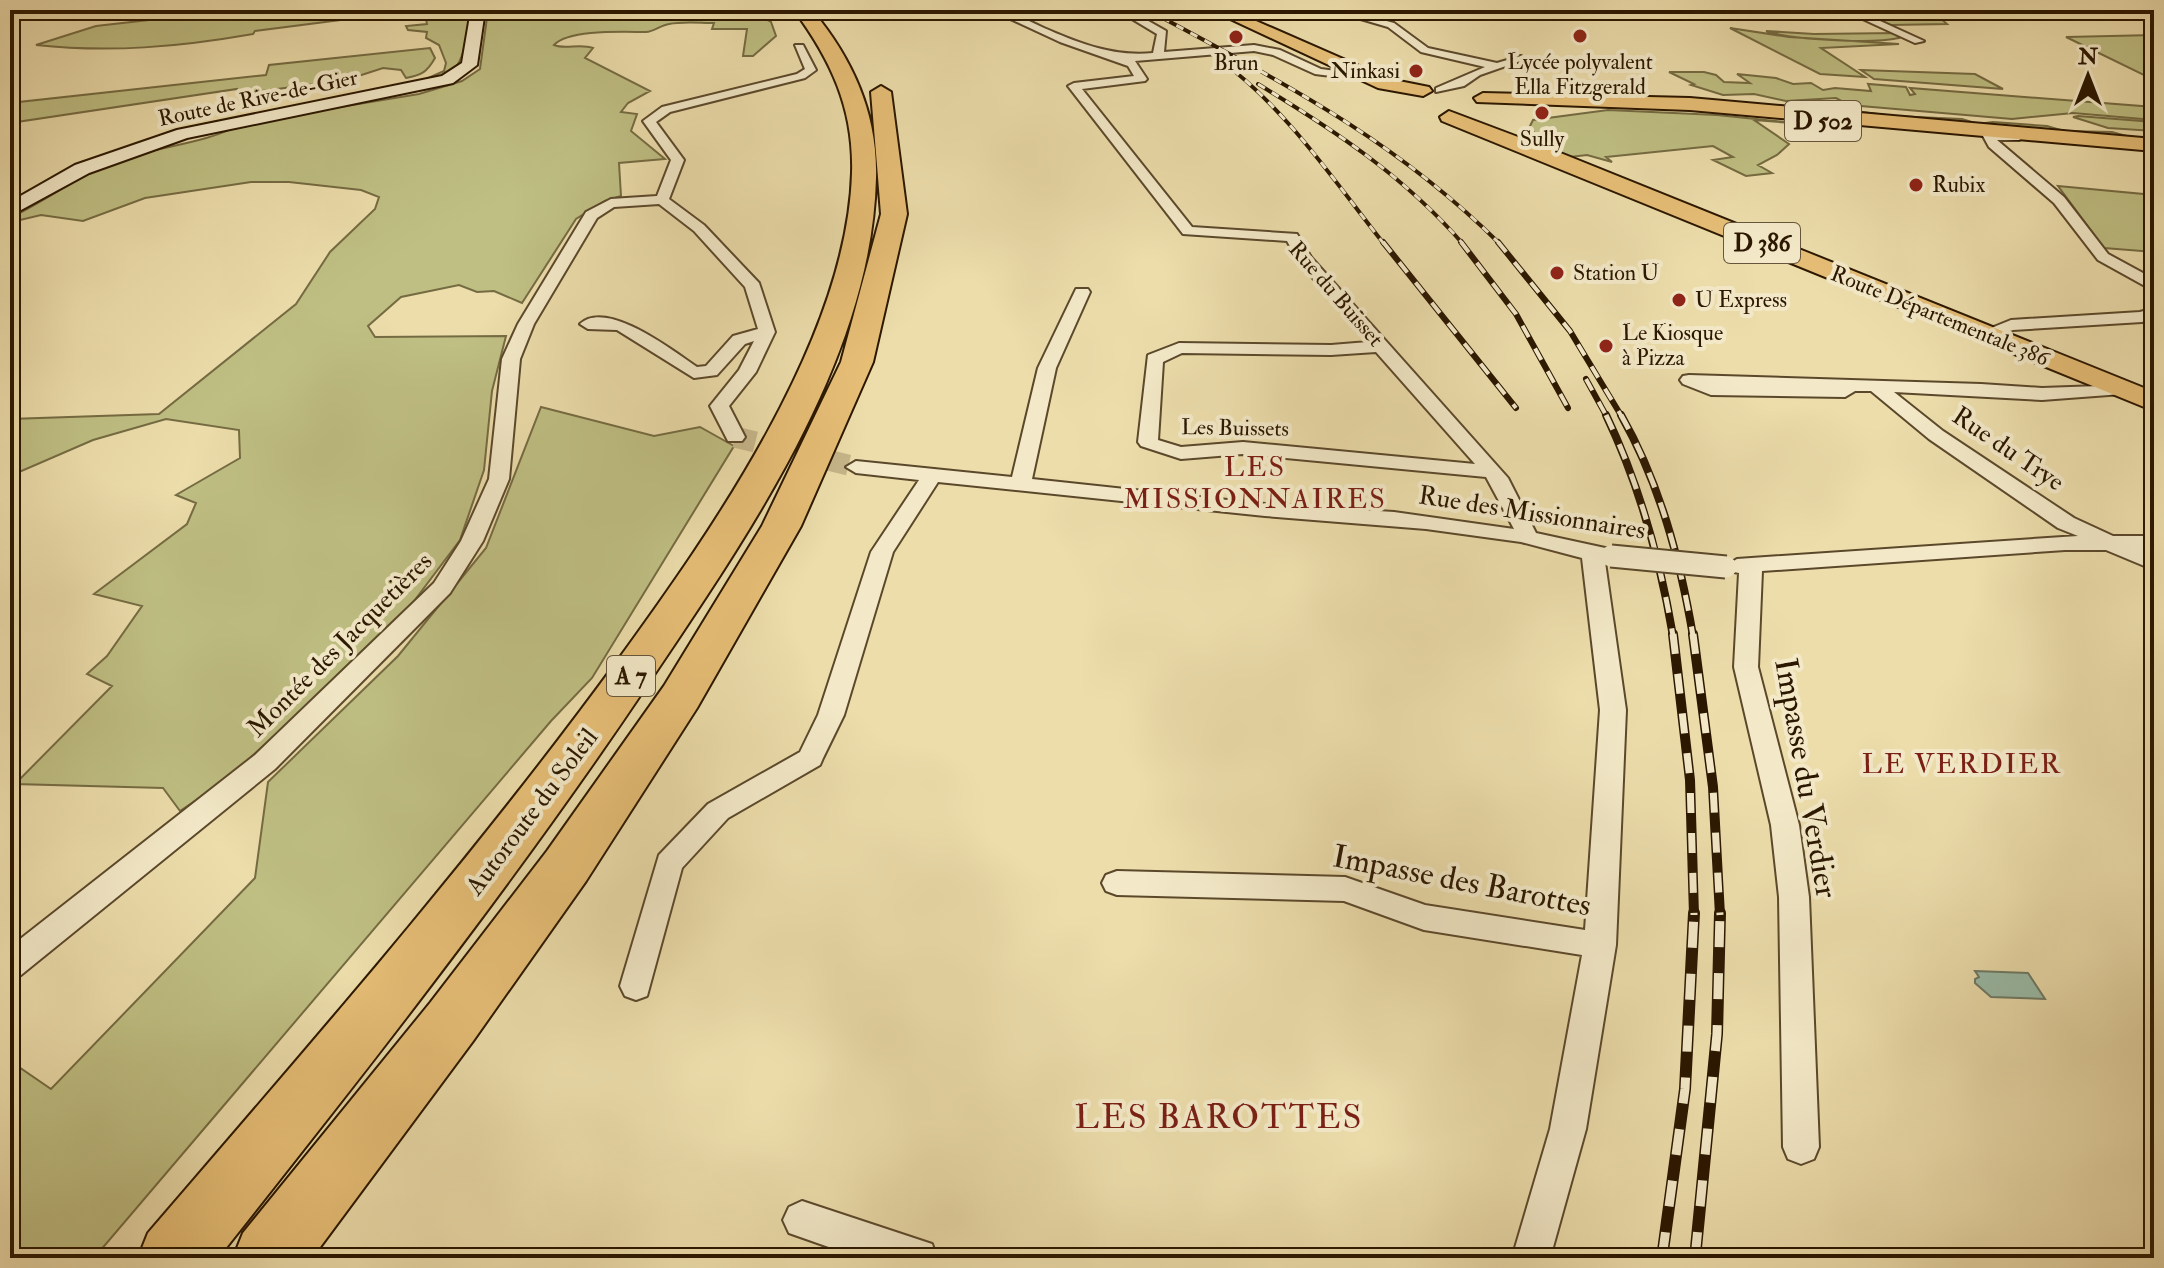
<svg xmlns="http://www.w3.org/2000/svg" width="2164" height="1268" font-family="'IM FELL Double Pica',serif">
<rect width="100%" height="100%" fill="#ecddab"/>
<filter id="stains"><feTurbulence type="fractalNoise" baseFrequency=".0025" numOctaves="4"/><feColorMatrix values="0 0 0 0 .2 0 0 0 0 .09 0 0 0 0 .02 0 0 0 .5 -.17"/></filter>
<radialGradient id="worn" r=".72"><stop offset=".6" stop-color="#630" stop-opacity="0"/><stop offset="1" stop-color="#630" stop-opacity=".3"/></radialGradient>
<path fill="#bfbf83" stroke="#756b42" stroke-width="2" d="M186 10H469L471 16C466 42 463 84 426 79L444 71 446 63 439 45 426 38 427 32 408 30 406 26 427 24 425 14 411 11 255 31 253 34C179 47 110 53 36 45L96 26 158 19Z
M488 10H761L762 17 771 22 776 36 753 56H743L747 29H712L714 23C700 23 683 21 669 24 661 25 654 32 646 32 624 32 569 29 554 45 566 50 579 43 593 48L585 58 650 91 628 103 621 112 637 114 631 131 665 159 619 163 621 196 605 201 576 219 522 303 494 291 477 292 459 285 401 297 368 326 375 337 506 336 492 391 484 470 460 540 396 625 226 780 180 811 163 788 15 784 112 686 87 674 107 656 142 606 94 594 187 524 196 503 176 495 240 458 239 430 166 419 93 440 10 476V419L159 414 296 304 330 252 375 209 379 197 361 190 289 182H251L145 198 83 221 41 215 16 221 10 218C45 201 77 177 113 162 155 146 205 145 243 123L419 94 462 81 480 69Z
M1852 10H1931L1947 24 1890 25Z
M1730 28 1789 37 1899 44 1821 48 1865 77 1820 74Z
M1766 31 1814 34 1896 33 1899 38C1872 44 1791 40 1766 31Z
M2154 35V80L2066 37Z
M430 48 435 58C427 72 422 75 406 78L401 70 383 68 346 80 238 94 237 89 10 123V103L266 75 269 65Z
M1861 70 1975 74 2003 89 1874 79Z
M1669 72H1704L1716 75 1724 82 1750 83 1737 74 1776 78 1793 84 1811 83 1823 90 1835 88 1871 91 1868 84 1906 87 1910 95 1915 94 1910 88 2154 107V120L2073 113 2012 119 1849 105 1836 98 1786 101 1754 94 1723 95 1691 85 1694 84Z
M1832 108 1893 116 1962 119 1978 124 1993 122 2047 126 2064 131 2112 132 2145 141 1797 109Z
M1608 110 1717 115 1804 124 1754 120 1789 144 1777 155 1758 165 1772 173 1746 176 1713 160 1733 157 1713 146 1606 157 1612 162 1587 155 1570 157 1555 150 1529 128 1533 120Z
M2078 116 2154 122V131L2108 128 2073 117Z
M2058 186 2154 195V252L2104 248Z
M541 407 654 436 700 427 734 446 592 678 551 721 94 1258H10V1061L51 1089 255 878 268 782 398 656 486 548Z"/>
<path fill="#99bca9" stroke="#6d7a65" stroke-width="2" d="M1975 971 2028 973 2045 999 1991 997 1975 983V979L1979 977Z"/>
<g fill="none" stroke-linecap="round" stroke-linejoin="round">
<path stroke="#c5b589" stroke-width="21" stroke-dasharray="21 11" stroke-linecap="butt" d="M735 437 856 467"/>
<defs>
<path id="minor" d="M991 10C1010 10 1027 20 1044 28 1081 44 1114 57 1153 53L1157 34 1117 10H1129L1166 31 1164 52 1254 45 1280 50 1321 69 1351 73V77L1347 78 1315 74 1273 55 1254 51 1135 61 1147 79 1145 81 1082 89 1192 227 1297 234 1311 257 1508 478 1536 533 1619 551 1622 556 1619 561 1605 562 1626 710 1616 945 1586 1129 1550 1258H1512L1550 1129 1582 955 1424 930 1344 901 1117 895 1106 891 1102 883 1106 875 1117 871 1345 877 1425 905 1585 930 1600 710 1582 558 1521 542 1426 529 1265 516 938 482 893 552 844 715 823 758 820 765 728 818 682 868 647 996 636 1000 625 996 620 986 659 855 708 804 800 752 818 715 871 552 919 480 856 473 846 467 856 461 1012 477 1038 368 1076 289H1088L1090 292 1056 368 1032 479 1265 504 1394 512 1514 529 1486 477 1243 454 1181 459 1141 446 1138 442 1148 355 1179 343 1331 345 1368 342 1299 262 1287 241 1183 234 1068 86 1074 83 1134 76 1128 66 1060 42ZM1376 352 1475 464 1243 442 1181 447 1158 440 1163 362 1182 353 1331 355Z
M1330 10H1346L1394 23 1428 48 1497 63 1521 56 1526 59 1480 75 1464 86 1436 92V88L1485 67 1421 52 1388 27Z
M1843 10H1856L1924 41 1915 43Z
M795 45H803L816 70 805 78 670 112 656 122 684 160 669 199 704 225 759 283 775 332 756 372 729 406 745 437 742 441H728L710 406 739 370 754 341 745 344 717 375 694 378 617 330 588 329 580 324C607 299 673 351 697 367L706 366 733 336 758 329 745 287 694 231 659 204 614 207 597 218 534 324 520 359 509 479 483 541 450 593 275 769 21 975 10 978V947L255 755 434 583 461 541 489 479 502 359 518 324 586 212 611 199 657 196 671 160 643 121 662 107 797 74 805 69Z
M1985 133H2023L2025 136 2019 140H1997L2064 197 2108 254 2154 279V291L2098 260 2054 203 1989 147 1983 136Z
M2154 308V318L2142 322 2013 330 1983 340 1974 335 2011 320 2140 312Z
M1689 375 1981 384 2042 388 2128 385 2131 389 2122 394 2042 400 1894 392 1943 431 2074 518 2113 536H2154V550H2143L2154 555V570L2106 550H2065L1762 571 1758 667 1799 825 1809 897 1819 1147 1814 1159 1801 1164 1788 1159 1783 1147 1779 897 1771 825 1734 667 1739 573 1729 571 1726 566 1737 559 2078 536 2058 528 1929 439 1871 391H1855L1845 397 1711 395 1683 384 1680 380 1683 376Z
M802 1201 932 1244 937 1258H860L789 1233 783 1220 789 1207Z"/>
<path id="secondary" d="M471 10H485L477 65 453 83 187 138 89 173 10 216V202L75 165 177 130 442 76 462 63Z"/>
<path id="primary" d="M1211 10H1231L1389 79 1429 87 1432 91 1423 96 1378 88Z
M1483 93 1690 98 2154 139V151L1690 110 1477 102 1474 98Z
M1449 111 1563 154 2154 392V411L1442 121 1440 117Z"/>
<path id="motorway" d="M794 10H812C852 58 878 114 876 178 872 359 747 536 650 681 516 881 367 1070 218 1258H138L148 1233C308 1047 470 862 615 664 711 532 847 340 852 173 854 109 831 60 794 10Z
M881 86 891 92 907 214 873 362 801 526 697 708 586 881 473 1041 312 1258H233L243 1233 430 1003 547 851 664 686 762 526 841 362 881 214 871 92Z"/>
</defs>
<use href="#minor" stroke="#5b482b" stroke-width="4"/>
<use href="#secondary" stroke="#2b1700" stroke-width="4"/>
<use href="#primary" stroke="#2b1700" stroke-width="4"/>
<use href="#motorway" stroke="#2b1700" stroke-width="4"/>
<use href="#minor" fill="#f3e9c8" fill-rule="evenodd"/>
<use href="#secondary" fill="#f3e9c8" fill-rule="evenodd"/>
<use href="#primary" fill="#e6be76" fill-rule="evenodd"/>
<use href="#motorway" fill="#e6be76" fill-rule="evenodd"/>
<defs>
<path id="rail-far4" d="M1148 10C1279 81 1392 137 1500 244
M1220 60C1286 108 1334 181 1384 244
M1258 84C1334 130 1404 176 1463 244"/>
<path id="rail-far3" d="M1383 242 1516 408
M1461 242 1516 314 1568 408
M1498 242 1570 331 1622 417
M1586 379 1607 417"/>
<path id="rail-far2" d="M1606 415C1640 486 1660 559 1673 636
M1621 415C1660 484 1680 559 1693 636"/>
<path id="rail-far1" d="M1673 634 1690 780 1694 915
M1693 634 1713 787 1720 915"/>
<path id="rail" d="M1662 1258 1685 1089 1694 913
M1695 1258 1717 1034 1720 913"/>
</defs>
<use href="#rail-far4" stroke="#2b1700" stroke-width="4"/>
<use href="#rail-far3" stroke="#2b1700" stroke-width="6"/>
<use href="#rail-far2" stroke="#2b1700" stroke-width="8"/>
<use href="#rail-far1" stroke="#2b1700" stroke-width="10"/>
<use href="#rail" stroke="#2b1700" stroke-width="12"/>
<use href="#rail-far4" stroke="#f3e9c8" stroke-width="3" stroke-dasharray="8" stroke-linecap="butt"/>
<use href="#rail-far3" stroke="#f3e9c8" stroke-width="4" stroke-dasharray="13" stroke-linecap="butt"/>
<use href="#rail-far2" stroke="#f3e9c8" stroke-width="5" stroke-dasharray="16" stroke-linecap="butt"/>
<use href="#rail-far1" stroke="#f3e9c8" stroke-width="7" stroke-dasharray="20" stroke-linecap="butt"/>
<use href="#rail" stroke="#f3e9c8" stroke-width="9" stroke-dasharray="26" stroke-linecap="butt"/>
<defs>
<path id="minor-bridge" d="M1611 556 1726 567"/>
</defs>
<use href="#minor-bridge" stroke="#5b482b" stroke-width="25" stroke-linecap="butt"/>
<use href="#minor-bridge" stroke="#f3e9c8" stroke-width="21"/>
</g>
<g fill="#8f2418" stroke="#f3e9c8" stroke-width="3">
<circle cx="1580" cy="36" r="8"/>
<circle cx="1236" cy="37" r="8"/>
<circle cx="1416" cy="71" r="8"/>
<circle cx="1542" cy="113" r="8"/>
<circle cx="1916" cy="185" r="8"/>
<circle cx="1557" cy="273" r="8"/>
<circle cx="1679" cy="300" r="8"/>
<circle cx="1606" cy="346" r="8"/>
</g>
<g text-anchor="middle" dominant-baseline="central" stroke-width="8" stroke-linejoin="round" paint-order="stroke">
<g font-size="22" fill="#2b1700" stroke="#f3e9c8" text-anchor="start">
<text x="1580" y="62" text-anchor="middle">Lycée polyvalent<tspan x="1580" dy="25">Ella Fitzgerald</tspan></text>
<text x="1236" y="63" text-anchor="middle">Brun</text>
<text x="1400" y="71" text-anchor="end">Ninkasi</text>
<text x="1542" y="139" text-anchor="middle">Sully</text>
<text x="1932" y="185">Rubix</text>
<text x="1573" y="273">Station U</text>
<text x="1695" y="300">U Express</text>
<text x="1622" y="333">Le Kiosque<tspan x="1622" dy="25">à Pizza</tspan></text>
</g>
<g font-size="22" fill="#2b1700" stroke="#f3e9c8">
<text transform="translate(258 98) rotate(-12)">Route de Rive-de-Gier</text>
<text transform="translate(1336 294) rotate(49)">Rue du Buisset</text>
<text transform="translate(1940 316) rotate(22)">Route Départementale 386</text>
<text transform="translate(1235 428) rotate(1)">Les Buissets</text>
</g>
<g fill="#f3e9c8" stroke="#67563c" stroke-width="2">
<rect x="1785" y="101" width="76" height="40" rx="6"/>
<rect x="1724" y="223" width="76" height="40" rx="6"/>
<rect x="607" y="656" width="48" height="40" rx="6"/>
</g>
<g font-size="24" font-weight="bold" fill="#2b1700">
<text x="1823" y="121">D 502</text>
<text x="1762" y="243">D 386</text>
<text x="631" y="676">A 7</text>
</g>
<g font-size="26" fill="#2b1700" stroke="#f3e9c8">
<text transform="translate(2008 449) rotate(34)">Rue du Trye</text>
<text transform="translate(1532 513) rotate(9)">Rue des Missionnaires</text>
<text transform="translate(340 645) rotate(-45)">Montée des Jacquetières</text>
<text transform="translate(532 812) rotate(-53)">Autoroute du Soleil</text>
</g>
<g font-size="28" letter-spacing="2" fill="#7a1f14" stroke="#f3e9c8">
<text x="1255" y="467">LES<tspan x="1255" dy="32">MISSIONNAIRES</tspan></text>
<text x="1962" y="764">LE VERDIER</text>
</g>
<g font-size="32" fill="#2b1700" stroke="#f3e9c8">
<text transform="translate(1806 778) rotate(80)">Impasse du Verdier</text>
<text transform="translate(1462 881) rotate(11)">Impasse des Barottes</text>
</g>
<g font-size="34" letter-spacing="2" fill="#7a1f14" stroke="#f3e9c8">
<text x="1219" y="1117">LES BAROTTES</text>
</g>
</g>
<rect width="2164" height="1268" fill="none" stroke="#ecddab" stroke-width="40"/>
<rect x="12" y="12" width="2140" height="1244" fill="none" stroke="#2b1700" stroke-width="4"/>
<rect x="20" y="20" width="2124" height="1228" fill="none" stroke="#2b1700" stroke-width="2"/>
<g transform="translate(2088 76)" stroke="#f3e9c8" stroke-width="6" paint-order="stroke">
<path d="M0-6L14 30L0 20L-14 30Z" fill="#2b1700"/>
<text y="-12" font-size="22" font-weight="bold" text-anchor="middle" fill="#2b1700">N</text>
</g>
<rect width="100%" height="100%" filter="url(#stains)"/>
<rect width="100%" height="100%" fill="url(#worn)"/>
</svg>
